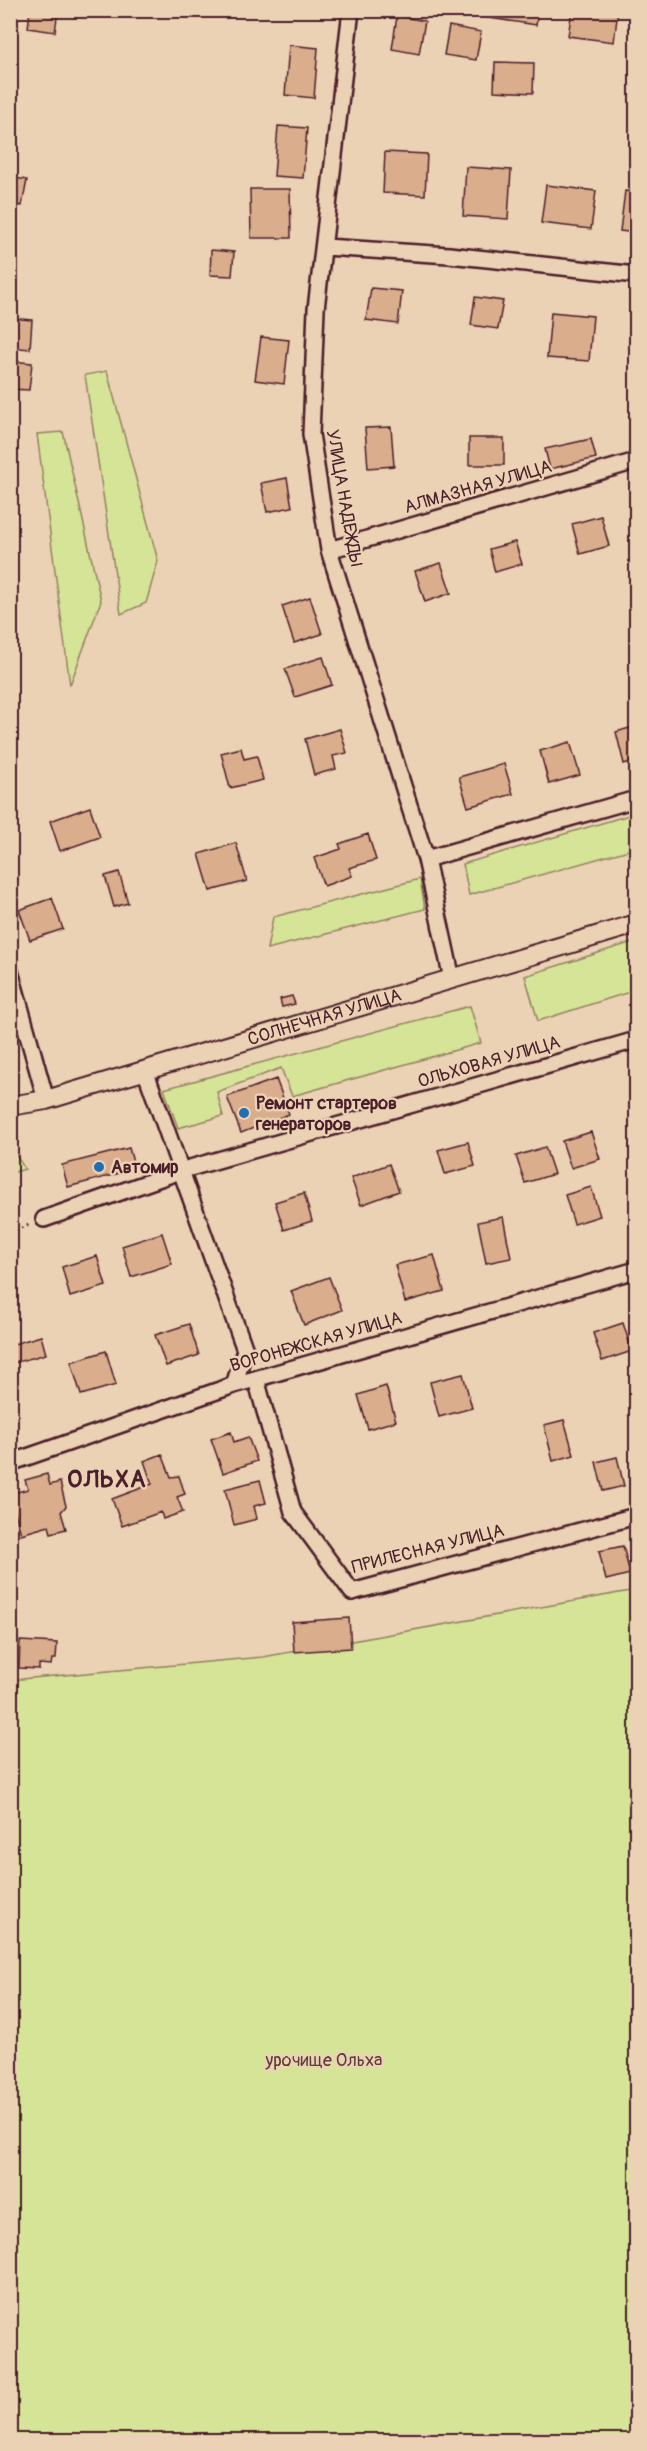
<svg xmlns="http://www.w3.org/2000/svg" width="647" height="2451" font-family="Pangolin,sans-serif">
<rect width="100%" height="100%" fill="#ecd2b4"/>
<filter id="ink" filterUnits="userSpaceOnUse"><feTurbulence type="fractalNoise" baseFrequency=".0167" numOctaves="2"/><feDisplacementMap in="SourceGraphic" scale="12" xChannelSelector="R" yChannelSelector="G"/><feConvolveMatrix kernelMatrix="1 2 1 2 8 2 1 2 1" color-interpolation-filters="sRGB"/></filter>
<g filter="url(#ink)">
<path fill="#d6e497" stroke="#908261" stroke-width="1.5" d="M107 371 158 561 146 603 121 614 85 375Z
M63 432 101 601 70 685 37 434Z
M636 813V848L469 895 463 864Z
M420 879 425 909 267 949 273 917Z
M636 941V990L538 1021 525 976Z
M470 1006 481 1043 292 1096 281 1068 217 1092 223 1116 178 1128 164 1089Z
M11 1148 25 1169 11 1173H10Z
M636 1590V2440H11L10 1680 263 1657Z"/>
<path fill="#daad8c" stroke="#4a1f2b" stroke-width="1.5" d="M30 10H58L55 32 28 28Z
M484 10H538L536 25 483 17Z
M572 10H618L614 42 568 36Z
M397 16 425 21 419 54 392 49Z
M449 26 481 32 476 60 444 55Z
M289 45 318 48 314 98 285 95Z
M495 62 534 63 533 93 494 91Z
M278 126 307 128 303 178 274 176Z
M385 152 427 154 425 195 383 193Z
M466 167 511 170 508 219 463 216Z
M10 177 27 180 22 206 10 204Z
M546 185 596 191 591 229 541 223Z
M250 189H290L291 238H251Z
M625 191 636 192V233L620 231Z
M211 250 234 252 232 276 210 275Z
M371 288 402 291 398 324 366 320Z
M475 297 503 301 498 329 471 325Z
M551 312 593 316 589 361 547 358Z
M10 318 32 320 30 349 10 347Z
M261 337 289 340 284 384 255 380Z
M10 361 32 363 29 390 10 389Z
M391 427 394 466 368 468 365 428Z
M469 438H504V465H469Z
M591 439 596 458 550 469 545 449Z
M287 478 292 507 267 512 261 483Z
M601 516 609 546 580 554 572 524Z
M515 542 522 564 495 572 489 549Z
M441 563 451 593 425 602 415 571Z
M310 597 322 634 294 643 282 606Z
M323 657 332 685 295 697 285 669Z
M636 726V760L624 764 616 732Z
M340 729 347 753 333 756 336 769 314 775 305 739Z
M570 742 580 775 549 784 540 751Z
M241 748 244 759 257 756 263 780 230 788 221 753Z
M504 764 513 794 468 807 459 777Z
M90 807 100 837 60 851 50 821Z
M368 834 376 860 349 868 352 876 324 886 314 858 341 849 339 844Z
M236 843 247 881 210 891 199 854Z
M119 872 128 903 114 907 105 876Z
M52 898 63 929 30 940 19 910Z
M292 996 295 1004 282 1007 280 999Z
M276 1079 289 1114 241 1133 227 1097Z
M591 1132 600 1159 571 1168 562 1141Z
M468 1142 475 1166 445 1174 438 1150Z
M545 1147 554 1174 525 1183 516 1156Z
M129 1148 135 1169 68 1187 62 1165Z
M389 1164 399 1191 361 1205 351 1178Z
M591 1187 600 1216 574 1224 565 1195Z
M304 1193 312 1221 284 1230 275 1202Z
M503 1217 511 1258 486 1263 478 1222Z
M162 1233 172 1264 131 1277 122 1246Z
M434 1255 444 1291 405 1302 395 1265Z
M97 1256 106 1286 70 1297 62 1267Z
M329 1277 342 1310 304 1325 291 1291Z
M623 1323 632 1351 602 1361 593 1333Z
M189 1324 199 1355 166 1366 155 1335Z
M41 1336 46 1354 10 1364V1345Z
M106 1351 116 1385 81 1395 71 1362Z
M463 1374 472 1408 439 1417 430 1382Z
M386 1386 396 1421 368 1429 358 1395Z
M564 1420 574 1455 553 1461 544 1425Z
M231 1432 234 1442 248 1437 257 1461 223 1473 211 1439Z
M162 1454 171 1477 179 1476 185 1494 177 1497 183 1512 163 1519 161 1512 122 1526 112 1499 152 1484 144 1461Z
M617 1457 624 1486 603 1491 596 1462Z
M47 1474 50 1485 60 1482 66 1506 61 1512 66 1529 51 1533 49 1526 21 1534 10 1494 28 1489 25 1480Z
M260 1480 266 1503 254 1506 257 1519 234 1525 225 1489Z
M623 1546 630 1574 606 1580 599 1551Z
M349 1618 351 1648 294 1652 292 1622Z
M20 1641 57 1643 56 1659H52L51 1665 39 1664V1669L19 1668Z"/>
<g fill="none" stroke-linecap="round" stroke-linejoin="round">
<defs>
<path id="minor" d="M351 10 316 309 311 434 329 550 426 859 452 979
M325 247 449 255 636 275
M329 550 636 461
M426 859 636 799
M10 971 46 1100
M145 1070 245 1350 234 1385
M44 1219 183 1170 636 1040
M256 1379 293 1512 352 1592 636 1516
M10 1463 234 1385 636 1270"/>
<g id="tertiary">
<path id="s1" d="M10 1106 46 1100 636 924"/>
</g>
</defs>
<use href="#minor" stroke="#4a1f2b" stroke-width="20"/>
<use href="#tertiary" stroke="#4a1f2b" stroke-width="22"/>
<path stroke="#4a1f2b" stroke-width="3" stroke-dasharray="1.5 4.5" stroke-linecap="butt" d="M10 1232 29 1225"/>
<use href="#minor" stroke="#ecd2b4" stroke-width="15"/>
<use href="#tertiary" stroke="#ecd2b4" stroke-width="18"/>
</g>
</g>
<g fill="#1f6fb2" stroke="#ecd2b4" stroke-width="2">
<circle cx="244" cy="1113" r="6"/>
<circle cx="99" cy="1167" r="6"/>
</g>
<g text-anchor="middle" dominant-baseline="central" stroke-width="4.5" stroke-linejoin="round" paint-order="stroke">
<g font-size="18" fill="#4a1f2b" stroke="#ecd2b4">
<text transform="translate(478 487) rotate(-16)">АЛМАЗНАЯ УЛИЦА</text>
<text transform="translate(344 498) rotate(80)">УЛИЦА НАДЕЖДЫ</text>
<text stroke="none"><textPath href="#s1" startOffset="327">СОЛНЕЧНАЯ УЛИЦА</textPath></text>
<text transform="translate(489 1062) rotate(-16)">ОЛЬХОВАЯ УЛИЦА</text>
<text transform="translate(316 1342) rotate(-16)">ВОРОНЕЖСКАЯ УЛИЦА</text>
<text transform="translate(428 1549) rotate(-14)">ПРИЛЕСНАЯ УЛИЦА</text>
</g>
<g font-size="18" font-weight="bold" fill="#4a1f2b" stroke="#ecd2b4" text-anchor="start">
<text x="256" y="1103">Ремонт стартеров<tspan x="256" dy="21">генераторов</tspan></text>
<text x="111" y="1167">Автомир</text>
</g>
<g font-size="18" fill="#5f3d3b" stroke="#ecd2b4">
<text x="324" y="2060">урочище Ольха</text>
</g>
<g font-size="24" font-weight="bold" letter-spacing="1.5" fill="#4a1f2b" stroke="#ecd2b4">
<text x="107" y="1479">ОЛЬХА</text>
</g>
</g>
<rect width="647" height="2451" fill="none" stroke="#ecd2b4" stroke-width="36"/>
<rect x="18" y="18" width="611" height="2415" fill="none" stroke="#4a1f2b" stroke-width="2" filter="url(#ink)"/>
</svg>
